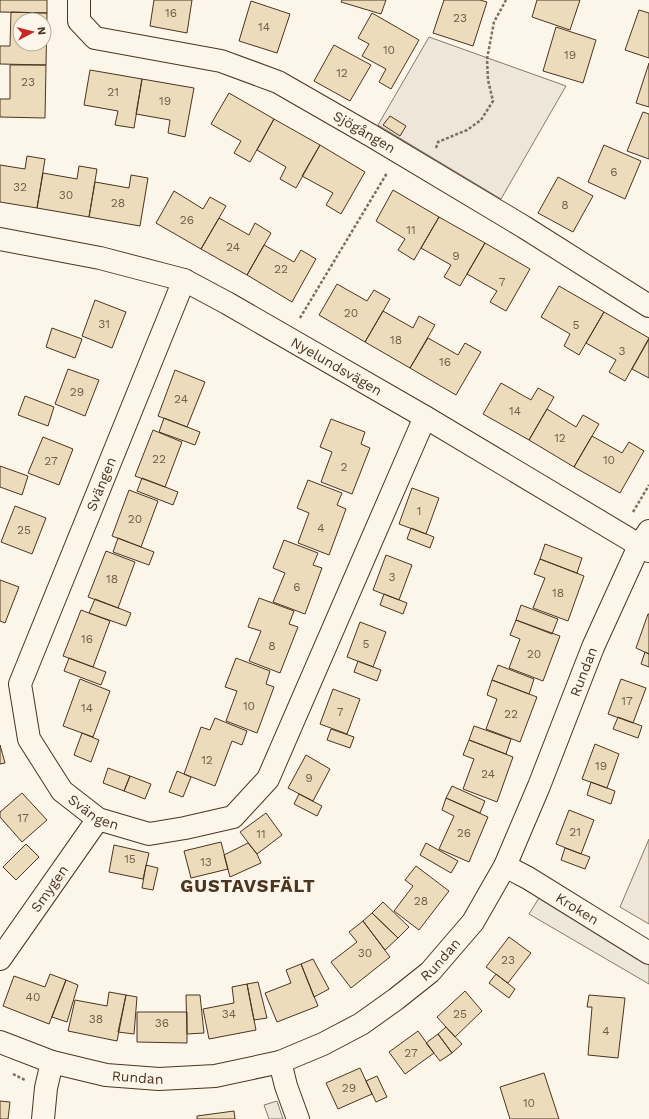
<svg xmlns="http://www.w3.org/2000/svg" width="649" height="1119" font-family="'Work Sans',sans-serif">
<rect width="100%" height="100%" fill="#fbf6e9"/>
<path fill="#ede6d9" stroke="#887966" d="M429 37 566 86 501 199 378 125Z
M649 839V924L620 907Z"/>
<path fill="#ede7d9" stroke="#887966" d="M539 898 649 963V984L529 914Z
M277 1101 283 1119H269L264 1105Z"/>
<path fill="#ecdcbc" stroke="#4a3520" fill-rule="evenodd" d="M0 0H47V13L0 12Z
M154 0H192L187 33 150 26Z
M342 0H386L381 14 341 2Z
M444 0H480L487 2 473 46 433 33Z
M537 0H580L570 30 532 17Z
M251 1 290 14 277 53 239 41Z
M639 10 649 13V58L625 50Z
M11 12 47 13 46 65 0 64V46H10ZM20 20H44V44H20Z
M372 13 419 40 391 89 379 82 386 69 362 56 369 44 358 38Z
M556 27 596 40 583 83 543 71Z
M334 45 371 65 350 101 314 81Z
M649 63V107L636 103Z
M10 65H46L45 118 0 117V99H10Z
M90 70 142 79 134 128 115 125 118 111 84 105Z
M142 79 194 88 185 137 168 133 170 120 136 114Z
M229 93 274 119 250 162 234 153 241 141 211 124Z
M643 112 649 114V159L627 151Z
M390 116 406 126 400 136 383 125Z
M274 119 320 145 296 188 280 179 286 167 257 150Z
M320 145 365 172 341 214 326 205 333 193 302 176Z
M604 145 641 161 625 199 588 182Z
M27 156 45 159 37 208 0 202V165L25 169Z
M79 166 97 169 89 217 37 208 43 173 77 179Z
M131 175 148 178 140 226 89 217 95 182 129 188Z
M558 177 593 196 573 232 538 213Z
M393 190 439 217 414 260 398 250 405 239 376 221Z
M174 191 203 209 210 197 226 206 201 249 156 223Z
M439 217 485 243 460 286 444 277 451 265 421 248Z
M219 218 249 235 255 223 271 233 247 275 201 249Z
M485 243 530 269 506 311 490 302 497 291 467 274Z
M264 245 294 262 301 250 316 259 292 302 247 275Z
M337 284 367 301 374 290 390 299 365 342 319 315Z
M559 286 604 312 579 355 564 346 570 334 541 317Z
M95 300 126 312 112 348 82 336Z
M383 311 413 328 419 316 435 325 410 368 365 342Z
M604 312 649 338 625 381 609 372 616 360 586 343Z
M52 328 82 339 75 358 46 347Z
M428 338 458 355 465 343 481 352 456 395 410 368Z
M649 339V378L632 369Z
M68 369 99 380 85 416 55 404Z
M175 370 205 382 187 427 158 416Z
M501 383 531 400 538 388 554 397 529 440 483 414Z
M25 396 54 407 48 426 18 415Z
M547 409 576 427 583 415 599 424 574 467 529 440Z
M164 418 200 432 195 445 159 432Z
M331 419 365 432 361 444 370 448 352 494 321 482 332 452 320 447Z
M153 430 182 442 165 487 135 476Z
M592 436 622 453 629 442 644 451 620 493 574 467Z
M43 437 73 449 59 485 28 473Z
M0 466 28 476 22 495 0 487Z
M142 478 178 492 173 505 137 491Z
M308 480 342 493 337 505 346 509 329 555 298 543 309 513 297 508Z
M412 488 439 498 426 534 399 524Z
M129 490 158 501 141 547 112 536Z
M15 506 46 518 32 554 1 542Z
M411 528 434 537 430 548 407 539Z
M118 538 154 552 149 565 113 552Z
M284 540 318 553 313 565 322 568 305 614 273 602 285 573 273 568Z
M545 544 582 558 577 573 540 559Z
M106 551 135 562 118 608 88 597Z
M386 555 412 565 399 600 373 590Z
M540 559 584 576 568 621 533 608 545 578 534 574Z
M0 580 19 587 5 623 0 621Z
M384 594 407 603 403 614 380 605Z
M259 598 294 611 289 624 298 627 280 673 249 661 261 631 248 627Z
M95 599 131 613 126 626 89 613Z
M521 605 558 619 552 634 516 620Z
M81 610 110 621 93 667 63 656Z
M648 614H649V654L636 648Z
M516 620 560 636 543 681 509 668 520 639 510 635Z
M360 622 386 632 373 667 347 657Z
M645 652 649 654V667L641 664Z
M69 658 106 672 101 685 64 671Z
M236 658 270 671 266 684 274 687 257 733 226 721 237 691 225 687Z
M358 661 381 670 377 681 354 672Z
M498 665 534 679 529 694 492 680Z
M80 679 110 691 93 737 63 726Z
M621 679 646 688 633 723 608 714Z
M492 680 537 697 520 742 486 729 497 699 487 695Z
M333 689 360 699 347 734 320 724Z
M618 717 642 726 638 738 613 729Z
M215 718 247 731 242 745 232 741 215 786 184 774 201 727 210 730Z
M474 726 511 739 506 754 469 740Z
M331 729 354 737 350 748 327 740Z
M82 733 99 740 91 762 74 755Z
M469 740 513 757 497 802 463 789 474 759 463 755Z
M595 744 619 754 607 788 582 779Z
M0 745 5 763 0 764Z
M306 755 330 769 313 801 288 788Z
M108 768 130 776 124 791 103 783Z
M177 771 191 777 183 797 169 792Z
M130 776 151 784 145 799 124 791Z
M591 782 615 791 611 804 587 795Z
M452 786 485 801 480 813 446 798Z
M22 793 47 820 22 842 0 817V812Z
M299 794 322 806 317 816 294 804Z
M446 798 488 817 469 862 439 849 454 816 442 810Z
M569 810 594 820 581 854 556 844Z
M266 813 282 835 257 854 240 832Z
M221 842 228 869 191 878 184 851Z
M248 843 257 854 261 863 230 877 224 855Z
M426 843 458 861 451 873 420 855Z
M26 844 39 857 16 880 3 867Z
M114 845 149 853 143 879 109 872Z
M565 848 590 857 585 869 561 860Z
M146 865 158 868 153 890 142 888Z
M416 866 449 891 419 930 394 911 413 886 405 880Z
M383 902 409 927 398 938 372 913Z
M372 913 398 938 385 950 363 921Z
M363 921 390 957 351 988 331 962 357 942 349 932Z
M509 937 531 953 508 983 486 967Z
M313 959 329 989 314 997 301 964Z
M301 964 318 1006 277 1022 265 993 291 983 286 970Z
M50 974 66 980 49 1024 3 1006 14 976 45 987Z
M496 974 515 989 509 998 489 983Z
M66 980 78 985 67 1022 52 1017Z
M258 982 267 1018 254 1020 247 984Z
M247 984 256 1030 209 1039 203 1009 234 1003 232 987Z
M465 991 482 1011 455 1037 437 1017Z
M109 992 126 995 117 1041 68 1031 75 1000 107 1006Z
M126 995 137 997 134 1034 118 1032Z
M186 995H200L204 1033 187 1034Z
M589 995 625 998 618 1058 588 1055 592 1007H587Z
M137 1012H187V1043L137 1042Z
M446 1027 462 1044 452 1053 438 1034Z
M418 1031 434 1053 405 1074 389 1052Z
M438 1034 452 1053 440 1061 426 1043Z
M360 1068 372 1094 338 1109 326 1083Z
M544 1073 559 1119H510L500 1087Z
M377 1076 387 1097 376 1102 366 1081Z
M0 1101 10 1102 8 1119H0Z
M234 1111 235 1119H197V1116Z"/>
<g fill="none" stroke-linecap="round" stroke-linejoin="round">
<defs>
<g id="minor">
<path id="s1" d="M79 0V21L95 38 221 61 278 82 372 136 524 227 649 306"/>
<path id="s2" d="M0 239 100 258 184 280 227 303 425 417 649 551"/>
<path id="s3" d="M184 280 20 684 29 739 62 791 98 819 149 834 185 828 233 817 268 779 425 417"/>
<path id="s4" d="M505 866 528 878 649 953"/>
<path id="s5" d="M0 959 98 819"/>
<path id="s6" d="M0 1042 52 1062 106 1075 159 1079 215 1076 280 1062 323 1044 361 1024 396 999 430 972 473 922 505 866 539 786 593 647 639 546 649 531"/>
<path d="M280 1062 286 1086 298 1119"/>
<path d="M43 1119 46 1088 52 1062"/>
</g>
</defs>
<use href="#minor" stroke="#4a3520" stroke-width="24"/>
<path stroke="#7f6f5c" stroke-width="2.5" stroke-dasharray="3 2" stroke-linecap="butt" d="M436 148 438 142 467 130 481 120 493 101 488 80 487 59 494 22 506 0
M300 318 387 173
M633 512 649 485
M13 1074 25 1080"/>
<use href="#minor" stroke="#fbf6e9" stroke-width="22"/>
</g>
<g text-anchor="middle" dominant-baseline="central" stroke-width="3" stroke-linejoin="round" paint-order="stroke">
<g font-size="12" fill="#725f47">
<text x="171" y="13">16</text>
<text x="460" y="18">23</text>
<text x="264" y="27">14</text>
<text x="389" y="50">10</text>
<text x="570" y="55">19</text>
<text x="342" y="73">12</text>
<text x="28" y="82">23</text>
<text x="113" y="92">21</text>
<text x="165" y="101">19</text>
<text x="614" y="172">6</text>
<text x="20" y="187">32</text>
<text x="66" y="195">30</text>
<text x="118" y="203">28</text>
<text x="565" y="205">8</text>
<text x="187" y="220">26</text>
<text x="411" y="230">11</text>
<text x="233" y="247">24</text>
<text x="456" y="256">9</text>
<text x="281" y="269">22</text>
<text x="502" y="282">7</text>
<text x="351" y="313">20</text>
<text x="104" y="324">31</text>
<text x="576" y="325">5</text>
<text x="396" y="340">18</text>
<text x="622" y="351">3</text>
<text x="445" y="362">16</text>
<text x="77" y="392">29</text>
<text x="181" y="399">24</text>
<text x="515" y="411">14</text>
<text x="560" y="438">12</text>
<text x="159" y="459">22</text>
<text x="609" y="460">10</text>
<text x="51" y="461">27</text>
<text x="344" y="467">2</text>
<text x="419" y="511">1</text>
<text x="135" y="519">20</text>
<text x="321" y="528">4</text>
<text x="24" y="530">25</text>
<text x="392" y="577">3</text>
<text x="112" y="579">18</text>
<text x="297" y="587">6</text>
<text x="558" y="593">18</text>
<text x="87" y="639">16</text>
<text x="366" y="644">5</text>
<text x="272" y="646">8</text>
<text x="534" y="654">20</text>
<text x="627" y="701">17</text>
<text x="249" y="706">10</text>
<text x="87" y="708">14</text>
<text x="340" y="712">7</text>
<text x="511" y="714">22</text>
<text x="207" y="760">12</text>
<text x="601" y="766">19</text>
<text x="488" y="774">24</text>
<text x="309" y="778">9</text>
<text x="23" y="818">17</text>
<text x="575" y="832">21</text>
<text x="464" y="833">26</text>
<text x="261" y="834">11</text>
<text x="130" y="859">15</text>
<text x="206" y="862">13</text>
<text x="421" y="901">28</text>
<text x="365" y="953">30</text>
<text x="508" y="960">23</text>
<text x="33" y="997">40</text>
<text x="229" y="1014">34</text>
<text x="460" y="1014">25</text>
<text x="96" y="1019">38</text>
<text x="162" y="1023">36</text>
<text x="606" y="1031">4</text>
<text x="411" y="1053">27</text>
<text x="349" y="1088">29</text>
<text x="529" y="1103">10</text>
</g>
<g font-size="14" fill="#4a3520" stroke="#fbf6e9">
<text stroke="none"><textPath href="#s1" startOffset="333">Sjögången</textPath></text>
<text stroke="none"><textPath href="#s2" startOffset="364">Nyelundsvägen</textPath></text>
<text transform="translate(101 484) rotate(-68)">Svängen</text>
<text stroke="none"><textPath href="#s6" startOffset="803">Rundan</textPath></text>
<text stroke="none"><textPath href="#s3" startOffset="592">Svängen</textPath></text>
<text stroke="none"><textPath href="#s5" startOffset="86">Smygen</textPath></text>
<text stroke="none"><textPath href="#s4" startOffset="84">Kroken</textPath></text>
<text stroke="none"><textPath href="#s6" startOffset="479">Rundan</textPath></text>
<text stroke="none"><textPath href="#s6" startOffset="143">Rundan</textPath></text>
</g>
<g font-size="18" font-weight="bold" letter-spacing="1" fill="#4a3520" stroke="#fbf6e9">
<text x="248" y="885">GUSTAVSFÄLT</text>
</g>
</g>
<g transform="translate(32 32) rotate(83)"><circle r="19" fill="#fbf6e9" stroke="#b4a999"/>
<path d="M0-3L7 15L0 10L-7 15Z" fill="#c62828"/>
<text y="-6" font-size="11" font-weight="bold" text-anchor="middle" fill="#4a3520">N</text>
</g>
</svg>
